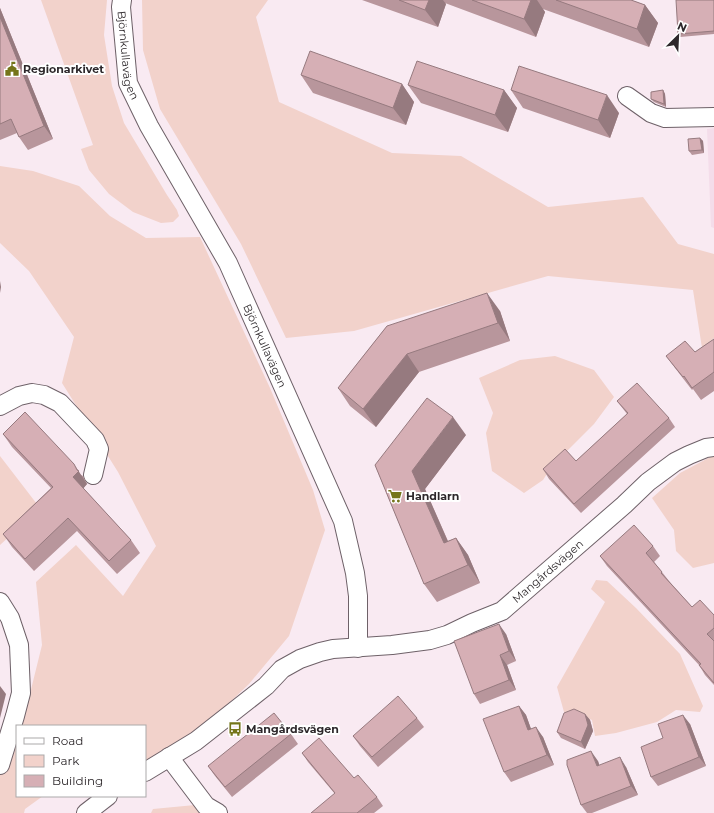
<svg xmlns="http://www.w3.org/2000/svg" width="714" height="813" font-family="Montserrat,sans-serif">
<rect width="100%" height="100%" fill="#f9eaf2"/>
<path fill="#f4ddea" d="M714 128V228L711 227 707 129Z"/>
<path fill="#f2d2cb" d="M41 0H107L104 35 112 86 124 123 167 195 177 210 179 216 173 222 161 223 133 212 109 194 89 170 81 149 93 145Z
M142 0H268L256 17 279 102 392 153 461 156 548 207 643 197 678 244 714 254V338L702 348 693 290 548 276 354 331 286 338 241 244 160 109 143 50Z
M0 166 33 171 79 186 110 216 146 238 200 237 270 388 313 490 325 530 289 636 249 684 201 730 145 766V726H22L42 645 36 582 76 545 123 596 156 546 118 472 62 383 74 337 29 271 0 243Z
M555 356 594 370 614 397 594 424 552 466 543 480 524 493 492 471 486 433 493 413 479 378 520 360Z
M714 455V563L693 568 676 551 674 530 652 498 680 473Z
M0 456 40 508 0 545Z
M596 580 607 581 636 608 680 654 703 706 700 712 676 710 657 722 616 733 595 736 592 720 577 714 564 712 557 687 605 602 591 589Z
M0 742 17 744V796H43L25 809 24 813H0Z
M195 805 209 813H151L153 809Z"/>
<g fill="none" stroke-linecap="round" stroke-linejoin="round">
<defs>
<g id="street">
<path id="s1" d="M122 0 121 7 128 83 149 126 228 263 343 521 355 573 358 596V648"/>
<path d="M627 96 651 113 665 118 714 117"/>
<path d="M0 406 19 396 32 393 44 395 60 403 95 440 99 449 93 475"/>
<path d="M0 602 10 618 19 645 21 693 15 716 0 765"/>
<path d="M169 757 206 806 218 813"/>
<path id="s2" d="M145 772 196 741 266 686 282 669 300 659 320 652 333 649 392 645 430 640 447 635 472 623 502 611 624 505 648 482 675 462 689 455 706 448 714 447"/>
<path d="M86 813 108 796"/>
</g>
</defs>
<use href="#street" stroke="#6e6168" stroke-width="20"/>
<use href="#street" stroke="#fff" stroke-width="18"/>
</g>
<path fill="#b8969c" d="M362 0H631L645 5 658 23 649 47 543 9 545 12 536 37 445 3 446 4 438 27Z
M714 0V34L680 37 678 34Z
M0 8 53 139 28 150 19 137 17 133 0 140Z
M301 75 402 84 414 102 406 125 313 93Z
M408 85 504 90 517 108 508 132 421 103Z
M511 90 619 113 610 138 523 108Z
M663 90 665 94 666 107 654 102 651 99Z
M700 138 703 141 704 153 692 155 689 151Z
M500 311 510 341 419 372 376 427 350 406 338 388 387 326Z
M714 339V391L701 400 693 389 692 390 675 368 666 356 695 352Z
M617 401 669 418 675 427 581 513 549 479 543 469 576 461 627 414Z
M3 434 83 476 87 484 83 488 131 540 140 553 117 574 77 531 34 571 12 547 3 534 51 488 12 447Z
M466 435 425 489 448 541 456 538 468 555 480 583 437 602 424 584 375 465Z
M653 546 660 556 654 562 662 572 669 581 692 607 714 615V685L705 675 699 665 607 566 600 556Z
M506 634 516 661 507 665 516 690 480 704 474 694Z
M519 706 526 715 531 729 543 737 554 765 511 782 504 772Z
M585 714 590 720 593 731 585 749 561 738 557 732Z
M417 718 424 727 378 767 360 746 353 736Z
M690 724 706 766 658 786 651 777Z
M291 734 298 744 232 797 215 776 208 766Z
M302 753 354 778 377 797 383 806 374 813H311L335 794 308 762Z
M598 761 599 765 626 767 638 795 592 813H587L581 805Z"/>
<path fill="#967a7f" d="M429 0H443L446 4 438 27 425 10Z
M531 0H537L545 12 536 37 524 19Z
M645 5 658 23 649 47 637 29Z
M0 8 53 139 44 126 0 17Z
M402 84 414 102 406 125 393 108Z
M504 90 517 108 508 132 495 115Z
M663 90 665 94 666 107 664 104Z
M607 95 619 113 610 138 598 120Z
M700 138 703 141 704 153 702 150Z
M0 281 1 287 0 293Z
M487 293 500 311 510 341 498 323Z
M407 354 419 372 376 427 363 409Z
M453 417 466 435 425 489 456 560 444 543 412 471Z
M74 464 87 484 82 490 73 477 77 470Z
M456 538 468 555 480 583 468 565Z
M499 624 506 634 516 661 509 651Z
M500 655 507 665 516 690 509 680Z
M0 686 6 694 0 718Z
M519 706 526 715 535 740 528 730Z
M585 714 590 720 593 731 585 749 581 742Z
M683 715 690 724 706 766 699 757Z
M536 727 543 737 554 765 547 755Z
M591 751 598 761 603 776 597 766Z
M620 757 626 767 638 795 631 786Z"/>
<path fill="#d6afb5" stroke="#967a7f" d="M399 0H429L425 10Z
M472 0H531L524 19Z
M556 0H631L645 5 637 29Z
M676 0H714V31L678 34Z
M0 17 44 126 19 137 11 119 0 124Z
M310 51 402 84 393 108 301 75Z
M417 61 504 90 495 115 408 85Z
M519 66 607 95 598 120 511 90Z
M663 90 664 104 651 99V92Z
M700 138 702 150 689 151 688 139Z
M487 293 498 323 407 354 363 409 338 388 387 326Z
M714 339V372L692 388 684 376 683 377 666 356 685 341 695 352Z
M637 383 669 418 574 504 543 469 565 449 576 461 628 413 617 401Z
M427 398 453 417 412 471 444 543 456 538 468 565 424 584 375 465Z
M25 412 74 464 77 470 79 471 73 477 131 540 109 561 68 518 25 559 3 534 53 487 3 434Z
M634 525 653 546 646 553 662 572 661 573 692 607 700 600 714 615V628L707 634 714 641V683L699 665 701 664 600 556Z
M499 624 509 651 500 655 509 680 474 694 454 641Z
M398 696 417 718 372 757 353 736Z
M519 706 528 730 536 727 547 755 504 772 483 719Z
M574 709 585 714 588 725 581 742 557 732 564 713Z
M274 713 291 734 225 787 208 766Z
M683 715 699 757 651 777 641 747 663 738 658 724Z
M319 738 354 778 358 775 377 797 357 813H311L335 793 302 753Z
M591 751 597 766 620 757 631 786 581 805 567 765V760Z"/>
<defs>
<symbol id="civic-bare" viewBox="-9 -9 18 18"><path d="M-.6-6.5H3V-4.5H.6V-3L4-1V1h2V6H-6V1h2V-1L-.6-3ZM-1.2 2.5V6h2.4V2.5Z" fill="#75751a" stroke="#fff" stroke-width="2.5" paint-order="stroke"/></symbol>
<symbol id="supermarket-bare" viewBox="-9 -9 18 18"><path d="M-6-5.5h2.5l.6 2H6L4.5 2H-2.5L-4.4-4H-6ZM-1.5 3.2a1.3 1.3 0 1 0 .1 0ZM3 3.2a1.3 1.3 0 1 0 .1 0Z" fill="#75751a" stroke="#fff" stroke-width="2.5" paint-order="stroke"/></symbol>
<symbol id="bus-bare" viewBox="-9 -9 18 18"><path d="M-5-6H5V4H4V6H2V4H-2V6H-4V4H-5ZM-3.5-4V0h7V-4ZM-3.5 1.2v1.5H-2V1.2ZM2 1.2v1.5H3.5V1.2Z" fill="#75751a" stroke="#fff" stroke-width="2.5" paint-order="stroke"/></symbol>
</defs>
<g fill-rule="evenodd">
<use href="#civic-bare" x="2" y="59" width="20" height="20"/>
<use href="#supermarket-bare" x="385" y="486" width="20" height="20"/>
<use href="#bus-bare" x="225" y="719" width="20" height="20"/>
</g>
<g text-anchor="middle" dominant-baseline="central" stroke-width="4" stroke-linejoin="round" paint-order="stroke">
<g font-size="11" fill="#2d282b" stroke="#fff">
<text stroke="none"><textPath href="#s1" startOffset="56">Björnkullavägen</textPath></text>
<text stroke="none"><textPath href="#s1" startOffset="380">Björnkullavägen</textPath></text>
<text stroke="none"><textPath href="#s2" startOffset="463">Mangårdsvägen</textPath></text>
</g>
<g font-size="11" font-weight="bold" fill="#2d282b" stroke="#fff" text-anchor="start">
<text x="23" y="69">Regionarkivet</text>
<text x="406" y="496">Handlarn</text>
<text x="246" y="729">Mangårdsvägen</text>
</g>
</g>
<rect x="16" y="725" width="130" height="72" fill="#ffffff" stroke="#aba9aa"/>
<rect x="24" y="738" width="20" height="6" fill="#ffffff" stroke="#aba9aa"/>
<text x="52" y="745" font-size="12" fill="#2d282b">Road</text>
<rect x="24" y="755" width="20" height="12" fill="#f2d2cb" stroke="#aba9aa"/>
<text x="52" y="765" font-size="12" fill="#2d282b">Park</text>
<rect x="24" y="775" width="20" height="12" fill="#d6afb5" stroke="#aba9aa"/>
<text x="52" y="785" font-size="12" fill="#2d282b">Building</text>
<g transform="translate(678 36) rotate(24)" stroke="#ffffff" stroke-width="3" paint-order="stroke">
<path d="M0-3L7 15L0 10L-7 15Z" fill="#2d282b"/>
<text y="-6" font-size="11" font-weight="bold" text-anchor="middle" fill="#2d282b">N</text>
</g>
</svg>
